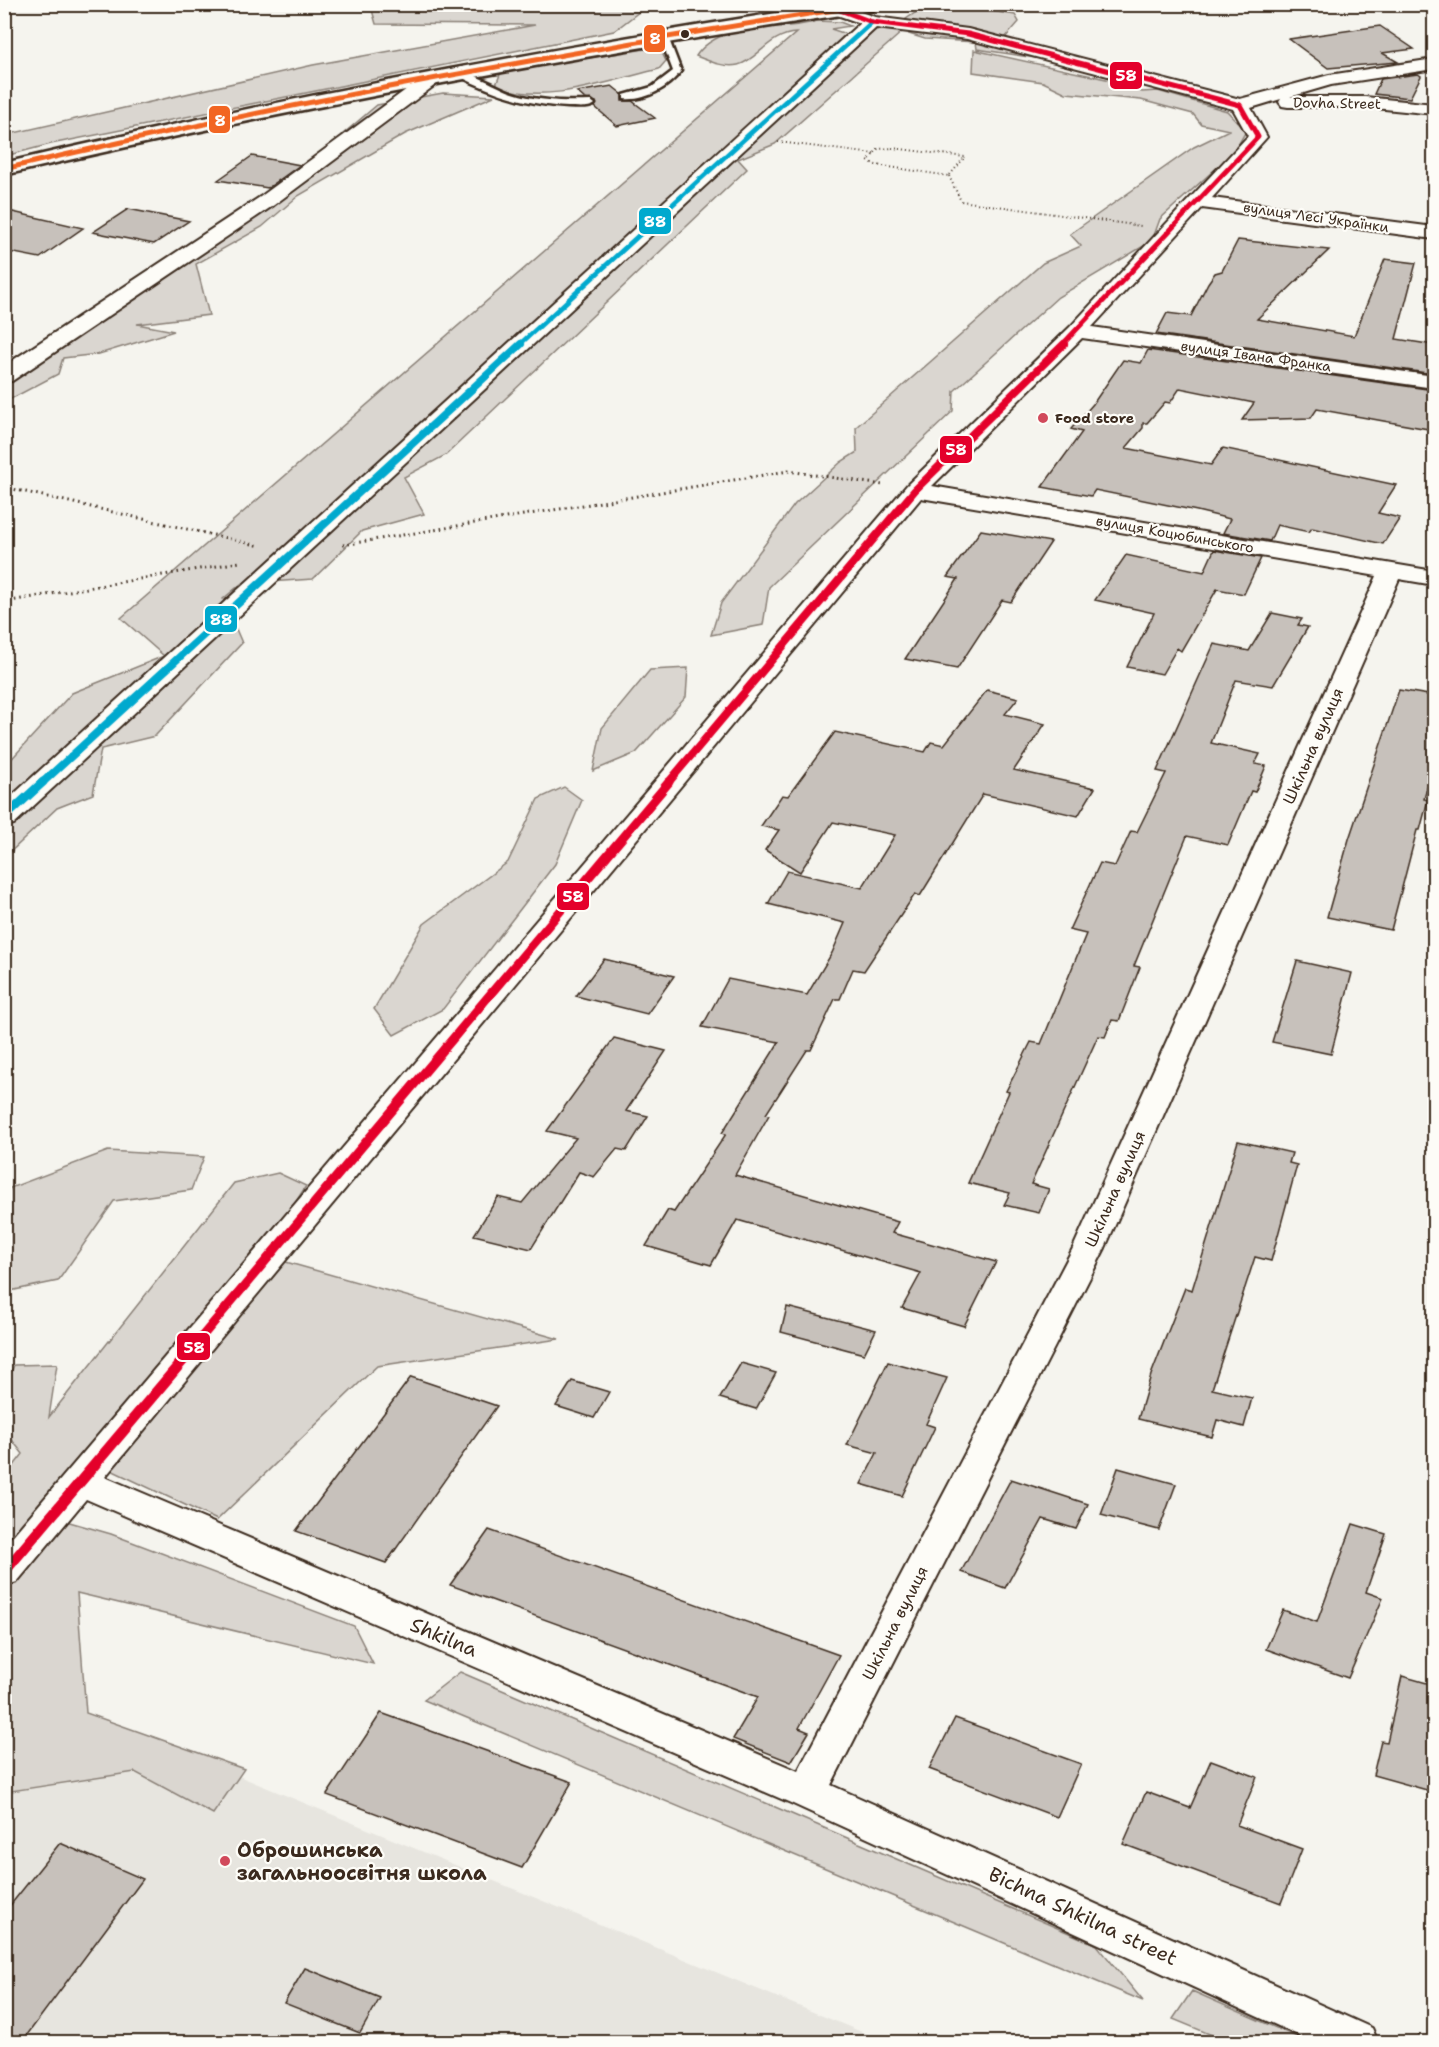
<svg xmlns="http://www.w3.org/2000/svg" width="1439" height="2047" font-family="'Shantell Sans',sans-serif">
<rect width="100%" height="100%" fill="#f5f4ee"/>
<filter id="ink" filterUnits="userSpaceOnUse"><feTurbulence type="fractalNoise" baseFrequency=".0167" numOctaves="2"/><feDisplacementMap in="SourceGraphic" scale="12" xChannelSelector="R" yChannelSelector="G"/><feConvolveMatrix kernelMatrix="1 2 1 2 8 2 1 2 1" color-interpolation-filters="sRGB"/></filter>
<g filter="url(#ink)">
<path fill="#e7e5df" d="M5 1680 886 2042H5Z"/>
<path fill="#dad6d0" stroke="#8a8077" stroke-width="1.5" d="M386 5H648L614 31 51 144 5 156V135L313 65 535 25 376 24 372 10Z
M939 9H979L1015 15 1019 22 1005 38 1049 60 977 49 976 42 925 39 909 34 912 28 903 21 915 13Z
M817 21 840 22 850 26 831 29 846 34 881 27 902 32 775 144 738 159 747 169 446 455 404 477 424 514 362 531 313 579 241 584 223 599 242 643 155 736 101 749 93 794 57 808 5 857V766L72 693 164 656 121 618 796 33C770 34 756 61 738 65 724 68 709 61 696 56 721 19 780 33 817 21Z
M645 49 662 53 666 61 659 69C612 80 541 107 496 85L501 72Z
M974 50 1115 81 1142 92 1158 91 1227 111 1246 131 1234 152 1160 219 1152 241 1058 297 954 391 953 411 769 587 763 625 711 635 721 603 795 504 841 462 857 452 856 427 1043 263 1081 246 1070 234 1194 147 1229 130 1201 124 1193 114 1141 100 1066 93 1043 82 973 72Z
M443 93 494 96 405 134 298 196 262 227 196 264 209 315 137 324 174 331 99 354 63 358 58 374 5 402V369L323 166 343 134 377 105Z
M688 668 686 697 636 753 593 771 602 728 650 670Z
M564 787 582 800 555 864 443 1009 394 1035 374 1009 424 924 508 862 538 799Z
M108 1151 204 1157 191 1190 114 1201 58 1281 5 1292 4 1200 10 1188Z
M278 1173 306 1186 261 1255 559 1339 377 1366 217 1520 90 1460 66 1521 111 1534 354 1626 373 1664 77 1593 86 1713 244 1769 213 1814 135 1772 5 1792V1477L23 1454 5 1431V1387L14 1365 57 1364 49 1417 234 1183Z
M460 1672 1097 1945 1143 2001 424 1700Z
M1192 1991 1308 2042H1229L1173 2019Z"/>
<path fill="#c7c1bb" stroke="#3b2a1e" stroke-width="1.5" d="M1380 26 1414 49 1382 53 1398 62 1328 68 1289 39Z
M1418 74 1421 76 1410 98 1374 94 1381 79Z
M612 86 622 94V101H632L655 118 617 126 595 107 596 102 585 99 577 92Z
M252 156 300 165 268 188 218 180Z
M128 209 189 221 154 244 93 232Z
M4 210 83 228 40 258 4 251Z
M1238 240 1329 250 1257 319 1354 336 1385 259 1416 263 1396 339 1434 345V374L1156 334 1167 313 1191 316 1208 283 1215 273 1222 271Z
M1148 350 1434 390V430L1317 409 1311 418 1242 420 1254 403 1180 388 1170 403 1165 402 1147 423H1143V428L1126 448 1211 465 1223 448 1396 485 1378 513 1400 518 1383 544 1312 528 1309 532 1277 525 1270 541 1223 533 1230 519 1197 511 1095 490 1091 496 1042 487 1082 432 1071 429 1093 404 1123 360 1141 363Z
M981 530 1051 542 1011 602 1002 600 957 669 905 659 958 579 947 577Z
M1214 550 1261 558 1244 594 1217 589 1181 651 1177 648 1162 674 1127 667 1154 613 1095 600 1126 555 1204 572Z
M1272 613 1302 619 1298 625 1308 627 1273 686 1236 680 1211 743 1260 754 1255 764 1266 766 1255 792 1251 791 1228 845 1187 836 1134 966 1140 967 1119 1021 1112 1020 1105 1037 1098 1036 1031 1184 1049 1189 1039 1213 1004 1205 1010 1193 968 1183 1009 1092 1006 1091 1031 1042 1041 1044 1086 934 1069 930 1100 863 1115 866 1131 831 1137 832 1166 773 1157 771 1214 644 1249 651Z
M987 690 1018 698 1005 714 1045 724 1014 770 1095 788 1078 816 983 794 920 896 915 894 864 971 853 969 840 999H835L811 1050H807L766 1114 769 1115 735 1175 898 1222 892 1233 996 1262 964 1326 902 1308 921 1273 737 1220 711 1265 646 1246 668 1210 674 1212 726 1134 722 1133 779 1042 702 1027 728 979 807 995 832 953 845 923 768 904 787 871 862 888 895 835 833 822 800 872 765 850 779 830 761 826 782 795 788 796 835 732 925 752 931 742 944 745Z
M1399 690 1434 696V762L1424 799 1428 800 1420 830H1417L1391 930 1327 917 1349 839Z
M604 959 674 976 647 1014 576 996Z
M1297 961 1352 973 1331 1054 1272 1042Z
M614 1038 666 1051 626 1111 648 1116 626 1151 617 1149 594 1177 579 1172 531 1249 474 1235 498 1197 522 1203 576 1138 547 1131Z
M1238 1141 1292 1153 1289 1163 1297 1165 1271 1261 1255 1257 1212 1389 1252 1398 1244 1427 1217 1420 1212 1437 1138 1419 1151 1375 1185 1288 1192 1290Z
M787 1307 876 1330 864 1354 781 1332Z
M888 1362 947 1378 926 1424 935 1427 902 1496 861 1484 877 1453 847 1445Z
M741 1363 776 1373 756 1409 720 1398Z
M411 1377 497 1406 386 1563 296 1531Z
M572 1381 609 1392 594 1418 556 1406Z
M1118 1468 1176 1484 1159 1530 1101 1515Z
M1011 1479 1088 1504 1076 1529 1043 1519 1005 1588 961 1572Z
M1353 1524 1386 1534 1366 1592 1383 1598 1348 1678 1266 1649 1283 1610 1317 1622Z
M489 1530 839 1655 799 1728 809 1732 791 1762 733 1739 758 1697 450 1585Z
M1402 1676 1434 1685V1792L1373 1775 1381 1741 1387 1742Z
M381 1713 572 1782 522 1868 327 1795Z
M955 1718 1081 1764 1057 1817 929 1769Z
M1211 1760 1257 1777 1237 1825 1302 1849 1281 1903 1123 1844 1146 1792 1190 1808Z
M60 1843 143 1879 21 2043H4V1913Z
M305 1968 380 1998 360 2033 284 2003Z"/>
<g fill="none" stroke-linecap="round" stroke-linejoin="round">
<defs>
<path id="lane" d="M664 34 668 37 681 71C668 88 646 101 624 99V95L652 87 673 71 660 37Z
M457 71C469 70 498 88 513 93 538 101 564 102 591 101L595 104C589 109 577 107 568 107 528 105 492 93 457 75Z"/>
<path id="street" d="M840 5 875 17 968 29 1240 99 1329 75 1434 59V69L1331 85 1290 97H1365L1434 104V114L1365 107H1288L1282 106 1279 102 1281 99 1251 108 1267 137 1212 198 1434 227V239L1202 208 1092 327 1434 376V388L1082 338 932 486 1434 571V585L1399 579 1105 1248 831 1785 1372 2028 1378 2042H1313L793 1804 86 1499 17 1582 4 1586V1546L907 485 1070 327 1248 136 1233 109 967 39 876 28 14 824 4 826V803L860 23 834 14 832 10 834 6ZM921 498 1377 576 1073 1248 798 1771 105 1477Z
M432 74 441 79 438 83 274 205 12 381 4 382V366L260 197 426 75Z"/>
<path id="primary" d="M834 4H882L873 10C581 55 292 107 4 175V163C279 98 555 47 834 4Z"/>
</defs>
<use href="#lane" stroke="#3b2a1e" stroke-width="5"/>
<use href="#street" stroke="#3b2a1e" stroke-width="4"/>
<use href="#primary" stroke="#3b2a1e" stroke-width="5"/>
<path stroke="#3b2a1e" stroke-width="2" stroke-dasharray="1 3" stroke-linecap="butt" d="M949 7 964 4
M778 142 874 154
M892 148 965 157 949 176 876 165 868 161 878 149Z
M949 176 961 201 1141 226"/>
<path stroke="#3b2a1e" stroke-width="3" stroke-dasharray="1.5 4" stroke-linecap="butt" d="M4 487 261 546
M343 545 788 471 883 485
M4 602 240 562"/>
<use href="#lane" fill="#fdfcf7" fill-rule="evenodd"/>
<use href="#street" fill="#fdfcf7" fill-rule="evenodd"/>
<use href="#primary" fill="#fdfcf7" fill-rule="evenodd"/>
<defs>
<path id="bus-1" d="M4 169C291 101 581 49 873 4"/>
<path id="bus-2-far2" d="M519 345 872 22"/>
<path id="bus-2-far1" d="M42 783 521 344"/>
<path id="bus-2" d="M4 818 43 782"/>
<path id="bus-3-far3" d="M840 10 872 22 968 34 1240 105 1258 137 1062 345"/>
<path id="bus-3-far2" d="M668 783 915 490 1064 344"/>
<path id="bus-3-far1" d="M199 1340 669 782"/>
<path id="bus-3" d="M4 1572 201 1339"/>
</defs>
<use href="#bus-1" stroke="#fdfcf7" stroke-width="8"/>
<use href="#bus-2-far2" stroke="#fdfcf7" stroke-width="8"/>
<use href="#bus-2-far1" stroke="#fdfcf7" stroke-width="11"/>
<use href="#bus-2" stroke="#fdfcf7" stroke-width="14"/>
<use href="#bus-3-far3" stroke="#fdfcf7" stroke-width="8"/>
<use href="#bus-3-far2" stroke="#fdfcf7" stroke-width="11"/>
<use href="#bus-3-far1" stroke="#fdfcf7" stroke-width="14"/>
<use href="#bus-3" stroke="#fdfcf7" stroke-width="16"/>
<use href="#bus-1" stroke="#f26522" stroke-width="5"/>
<use href="#bus-2-far2" stroke="#00a9ce" stroke-width="5"/>
<use href="#bus-2-far1" stroke="#00a9ce" stroke-width="8"/>
<use href="#bus-2" stroke="#00a9ce" stroke-width="9"/>
<use href="#bus-3-far3" stroke="#e4002b" stroke-width="5"/>
<use href="#bus-3-far2" stroke="#e4002b" stroke-width="8"/>
<use href="#bus-3-far1" stroke="#e4002b" stroke-width="9"/>
<use href="#bus-3" stroke="#e4002b" stroke-width="11"/>
</g>
</g>
<circle fill="#3b2a1e" stroke="#fdfcf7" stroke-width="2" cx="685" cy="34" r="5"/>
<g fill="#d1495b" stroke="#fdfcf7" stroke-width="2">
<circle cx="1043" cy="418" r="6"/>
<circle cx="225" cy="1861" r="6"/>
</g>
<g text-anchor="middle" dominant-baseline="central" stroke-width="4.5" stroke-linejoin="round" paint-order="stroke">
<g font-size="14" fill="#3b2a1e" stroke="#fdfcf7">
<text transform="translate(1337 103) rotate(1)">Dovha Street</text>
<text transform="translate(1316 217) rotate(8)">вулиця Лесі Українки</text>
<text transform="translate(1256 356) rotate(8)">вулиця Івана Франка</text>
<text transform="translate(1175 534) rotate(10)">вулиця Коцюбинського</text>
</g>
<g font-size="14" font-weight="bold" fill="#3b2a1e" stroke="#fdfcf7" text-anchor="start">
<text x="1055" y="418">Food store</text>
</g>
<g font-size="16" fill="#3b2a1e" stroke="#fdfcf7">
<text transform="translate(1313 746) rotate(-66)">Шкільна вулиця</text>
<text transform="translate(1115 1189) rotate(-66)">Шкільна вулиця</text>
<text transform="translate(895 1623) rotate(-63)">Шкільна вулиця</text>
</g>
<g font-size="20" fill="#3b2a1e" stroke="#fdfcf7">
<text transform="translate(444 1637) rotate(23)">Shkilna</text>
<text transform="translate(1083 1916) rotate(25)">Bichna Shkilna street</text>
</g>
<g font-size="20" font-weight="bold" fill="#3b2a1e" stroke="#fdfcf7" text-anchor="start">
<text x="237" y="1850">Оброшинська<tspan x="237" dy="23">загальноосвітня школа</tspan></text>
</g>
</g>
<g stroke="#fdfcf7" stroke-width="2">
<rect x="643" y="24" width="23" height="29" rx="6" fill="#f26522"/>
<rect x="1109" y="61" width="34" height="29" rx="6" fill="#e4002b"/>
<rect x="208" y="105" width="23" height="29" rx="6" fill="#f26522"/>
<rect x="638" y="207" width="34" height="28" rx="6" fill="#00a9ce"/>
<rect x="939" y="435" width="34" height="29" rx="6" fill="#e4002b"/>
<rect x="204" y="605" width="34" height="28" rx="6" fill="#00a9ce"/>
<rect x="556" y="882" width="34" height="29" rx="6" fill="#e4002b"/>
<rect x="176" y="1332" width="35" height="29" rx="6" fill="#e4002b"/>
</g>
<g font-size="16" text-anchor="middle" font-weight="bold" fill="#fff">
<text x="655" y="44">8</text>
<text x="1126" y="81">58</text>
<text x="220" y="126">8</text>
<text x="655" y="227">88</text>
<text x="956" y="455">58</text>
<text x="221" y="625">88</text>
<text x="573" y="902">58</text>
<text x="194" y="1353">58</text>
</g>
<rect width="1439" height="2047" fill="none" stroke="#fdfcf7" stroke-width="24"/>
<rect x="12" y="12" width="1415" height="2023" fill="none" stroke="#3b2a1e" stroke-width="2" filter="url(#ink)"/>
</svg>
